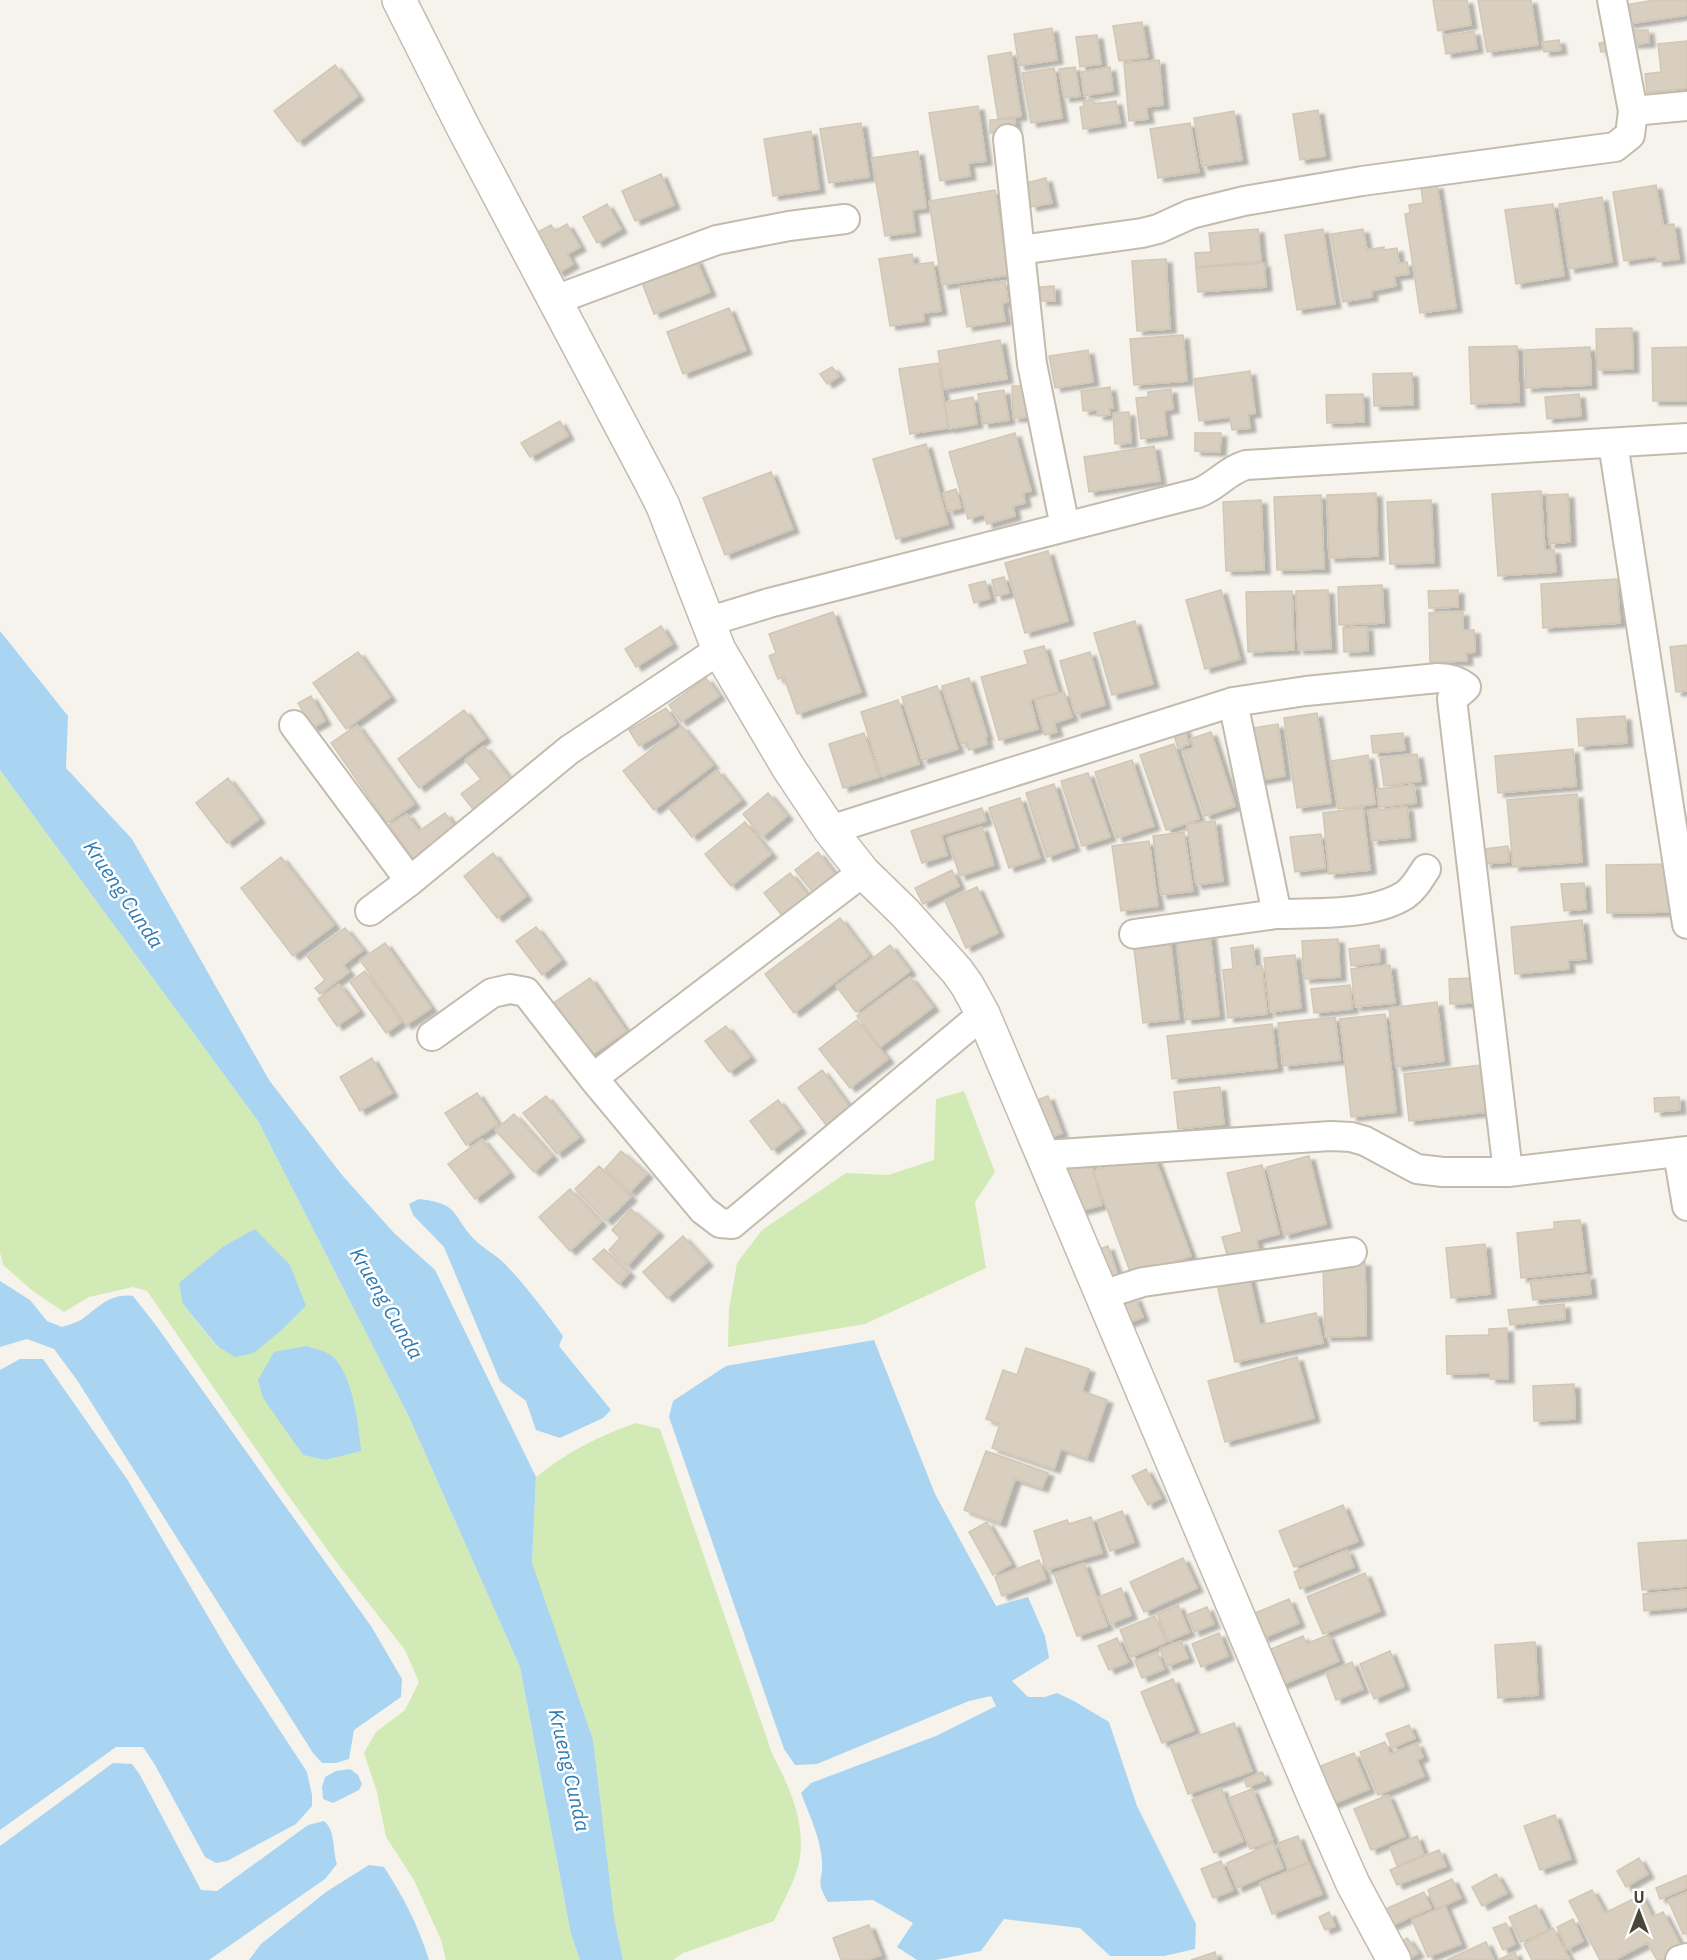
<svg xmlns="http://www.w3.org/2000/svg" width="1687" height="1960" font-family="'IBM Plex Sans',sans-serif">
<defs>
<filter id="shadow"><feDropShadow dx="6" dy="4" stdDeviation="1.5" flood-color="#0004"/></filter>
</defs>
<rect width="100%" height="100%" fill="#f6f3ec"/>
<path fill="#d2eab5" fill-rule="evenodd" d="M0 770 258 1121 409 1417 520 1667 571 1934 580 1960H446L441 1940 414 1880 386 1837 377 1792 364 1753 376 1732 405 1710 419 1682 405 1650 334 1559 280 1484 147 1291 133 1287 89 1297 64 1312 34 1292 3 1265 0 1252ZM183 1304 306 1306 283 1329 254 1353 217 1347ZM284 1427 325 1460 303 1455Z
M964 1091 995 1172 975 1202 986 1268 865 1324 728 1347 729 1309 737 1263 762 1230 846 1173 888 1175 934 1160 936 1099Z
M636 1423 660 1429 773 1756C789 1785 805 1822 800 1857 797 1879 783 1901 774 1921L683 1953 673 1960H623L532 1563 536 1477C568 1452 598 1436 636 1423Z"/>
<path fill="#a9d4f2" d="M0 631 68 716 66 768 132 839 269 1080 342 1175 394 1233 435 1270 536 1477 532 1563 593 1740 614 1918 623 1960H580L571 1934 520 1667 409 1417 258 1121 0 770Z
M419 1199C461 1204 451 1215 475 1240 484 1249 496 1255 504 1263 526 1286 544 1310 563 1336L559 1346 611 1410 603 1418 560 1438 536 1430 526 1401 500 1381 444 1247 413 1215 409 1204Z
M255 1229 290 1265 306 1306 283 1329 254 1353 235 1357 217 1346 183 1304 179 1283 224 1246Z
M0 1281 30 1300 47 1321 62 1327C68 1325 75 1323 81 1320 99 1307 110 1293 133 1296L155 1324 371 1626 402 1679 401 1697 354 1730 349 1759 336 1763H322L313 1753 77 1380 54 1349 27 1339 0 1347Z
M874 1340 935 1494 996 1606 1028 1597 1045 1636 1049 1658 1012 1681 1028 1697H1045L1057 1693 1074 1701 1109 1722 1137 1806 1196 1924 1195 1949 1164 1956H1110L1080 1928 1004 1919 981 1951 935 1960H917L897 1947 913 1923 873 1900 828 1902C815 1879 823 1884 822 1862 821 1838 809 1815 801 1793L811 1783 936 1736 996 1706 991 1696 969 1701 817 1764 795 1765 784 1749 669 1417 673 1401 726 1366Z
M307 1346C314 1349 323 1350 329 1354 352 1367 359 1427 361 1451L325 1460 303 1455 263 1398 258 1380 274 1352Z
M20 1359H43L127 1479 233 1659 307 1772 312 1795V1806L296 1824 227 1861 216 1863 205 1857 155 1765 143 1747H116L0 1830V1370Z
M113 1763 132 1764 140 1775 201 1890 217 1891 308 1825 324 1821C336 1831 332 1849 337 1864L325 1879 209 1960H0V1846Z
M350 1769 358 1775 362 1784 359 1790 333 1803 323 1799 322 1787 325 1777 336 1771Z
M369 1865 384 1867C404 1898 418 1925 429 1960H249L261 1944 326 1892Z"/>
<path fill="#d8cfc1" stroke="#d3c7b4" stroke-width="1.5" filter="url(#shadow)" d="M1433 0H1467L1471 25 1438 31Z
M1478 0H1531L1538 45 1487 52Z
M1655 0H1687V15L1628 24 1625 5Z
M1142 22 1148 57 1119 61 1113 26Z
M1052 28 1057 60 1019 66 1014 34Z
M1631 30H1648L1649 43 1632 44Z
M1474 31 1477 49 1446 54 1443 36Z
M1097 35 1101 64 1080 67 1076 37Z
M1559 40 1561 50 1544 52 1542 42Z
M1611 41 1613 51 1601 52 1599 43Z
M1687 41V88L1647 93 1645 74 1661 72 1658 44Z
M1011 52 1021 116 998 119 988 56Z
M1159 60 1163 105 1146 107 1148 119 1129 121 1124 63Z
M335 65 358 96 298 142 274 111Z
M1075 67 1080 96 1064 98 1059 69Z
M1110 67 1113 91 1084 96 1081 72Z
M1054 68 1062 118 1031 123 1022 73Z
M1094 99V104L1116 101 1120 123 1083 129 1080 107 1084 106 1083 101Z
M978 106 986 161 968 163 970 176 940 181 929 113Z
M1318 110 1325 156 1300 160 1293 114Z
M1234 111 1242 160 1202 166 1194 118Z
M1015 119V132L990 133V120Z
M861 123 869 177 829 183 820 129Z
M1190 123 1199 172 1158 178 1150 129Z
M811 131 819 189 773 196 764 139Z
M918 151 926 208 912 210 915 232 885 236 872 158Z
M661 174 674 205 635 221 622 191Z
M1046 178 1052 203 1031 207 1026 183Z
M1437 185 1456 308 1420 313 1405 214 1410 213 1409 205 1423 203 1421 187Z
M1656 185 1663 225 1674 224 1679 259 1657 262 1656 256 1624 261 1613 192Z
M995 190 1008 275 942 285 929 201Z
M1602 197 1612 262 1569 269 1559 204Z
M607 204 621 229 597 243 583 217Z
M1553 204 1564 276 1516 284 1505 210Z
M567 224 580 247 567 254 573 264 558 273 536 233 551 225 555 231Z
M1258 229 1261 261 1196 267 1195 253 1211 252 1209 233Z
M1323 229 1335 304 1297 310 1285 235Z
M1363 229 1367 250 1384 247V250L1397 248 1399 264 1407 262 1409 274 1394 276 1396 286 1371 291 1372 297 1343 302 1331 234Z
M912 254 914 265 933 262 941 311 923 313 924 321 890 326 879 259Z
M696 259 710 292 654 314 641 280Z
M1166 259 1170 329 1137 331 1132 261Z
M1264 263 1266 287 1198 292 1196 268Z
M1005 281 1008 302 1002 303 1005 321 967 327 960 287Z
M1054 286 1055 301H1041L1040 287Z
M729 308 746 350 683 374 667 332Z
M1632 328 1633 369 1597 370 1596 329Z
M1183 335 1187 381 1134 385 1130 339Z
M1000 340 1007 379 944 389 938 351Z
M1517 346 1519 402 1471 404 1469 347Z
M1590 347 1591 385 1526 388 1525 350Z
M1687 347V401H1653L1652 348Z
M1088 350 1093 382 1055 388 1049 356Z
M938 363 948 428 910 434 899 369Z
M832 367 839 376 827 384 820 374Z
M1250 371 1255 413 1248 414 1250 428 1232 430 1230 417 1199 421 1194 379Z
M1412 373 1413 405 1374 406 1373 374Z
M1012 386H1028L1029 417 1013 418Z
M1110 387 1113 408H1109L1110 415 1098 416 1097 410 1083 411 1081 391Z
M1171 389 1173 409 1164 411 1167 435 1141 439 1136 398 1148 397V392Z
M1004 390 1009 420 983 424 978 394Z
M1363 394 1364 422 1327 423 1326 395Z
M1579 394 1581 416 1547 419 1545 397Z
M973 397 977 424 949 429 945 402Z
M1129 412 1131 443 1115 444 1113 413Z
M560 421 568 436 530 457 521 443Z
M1015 433 1031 491 1023 493 1025 503 1013 506 1015 516 987 524 984 514 968 519 949 452Z
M1195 433H1221L1220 452 1195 451Z
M926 444 948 524 896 539 873 459Z
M1154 446 1160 481 1089 492 1084 457Z
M771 472 793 529 725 555 703 498Z
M956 489 961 508 948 511 943 493Z
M1541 491 1545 550H1554L1556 572 1498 576 1492 494Z
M1376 493 1378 556 1329 558 1327 495Z
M1568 494 1570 542 1549 544 1547 495Z
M1321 495 1324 569 1277 570 1274 497Z
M1261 500 1264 570 1226 571 1223 502Z
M1431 500 1434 563 1390 564 1387 502Z
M1048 551 1068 621 1025 633 1005 563Z
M1004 577 1009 593 996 596 992 580Z
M1617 579 1620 623 1543 628 1541 584Z
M985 581 990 598 974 603 969 585Z
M1382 585 1384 623 1339 625 1338 587Z
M1221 590 1240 659 1205 669 1186 600Z
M1328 590 1331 649 1298 650 1296 591Z
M1458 590V607L1429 608 1428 591Z
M1292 591 1294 650 1248 652 1246 592Z
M833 612 861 692 797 714 784 677 778 679 769 656 776 653 769 634Z
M1463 612V630H1474L1475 652 1466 653 1467 661 1430 662 1429 613Z
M1135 621 1153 684 1112 695 1094 633Z
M661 626 672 644 636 667 625 649Z
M1367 627 1368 651 1344 652 1343 628Z
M1687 645V691L1676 692 1670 647Z
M1044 646 1058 692 1030 700 1038 729 999 740 981 677 1028 664 1024 651Z
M358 652 390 697 346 729 313 683Z
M1090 652 1105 705 1075 714 1060 661Z
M706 678 719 696 681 722 669 705Z
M969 678 987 736 985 737 987 744 969 750 967 742 961 744 942 686Z
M937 686 958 749 922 760 902 697Z
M1064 692 1072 717 1054 723 1057 732 1045 735 1035 700Z
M311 696 325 721 312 728 298 703Z
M898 700 919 764 881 776 861 712Z
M666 708 676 724 639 746 629 730Z
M464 710 485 738 419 788 398 759Z
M1317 713 1331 803 1297 808 1284 718Z
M1625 716 1627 743 1579 746 1577 719Z
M1278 724 1285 776 1255 781 1247 729Z
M357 725 414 804 387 823 331 743Z
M682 726 713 765 654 810 623 771Z
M1184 728 1189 744 1178 748 1173 732Z
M1211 732 1235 806 1205 816 1183 751 1194 748 1190 739Z
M864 733 879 777 843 788 829 744Z
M1403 733 1405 750 1373 753 1371 736Z
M1174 744 1199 819 1166 830 1140 755Z
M484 746 514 784 476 813 461 794 481 779 465 760Z
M1573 749 1576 786 1498 793 1495 756Z
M1417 754 1421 781 1384 786 1380 759Z
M1368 755 1375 804 1338 809 1331 761Z
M1132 760 1154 826 1117 838 1095 772Z
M717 770 741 800 692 837 669 808Z
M1088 773 1110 837 1082 846 1061 781Z
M228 778 259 819 227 843 196 803Z
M1054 784 1074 847 1047 857 1026 793Z
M1414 785 1416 803 1379 807 1377 789Z
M768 793 787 816 762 837 743 814Z
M1577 794 1582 862 1513 867 1507 800Z
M1020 798 1040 858 1009 868 989 808Z
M1407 807 1410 837 1372 841 1368 811Z
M982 808 986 821 941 835 947 855 922 863 911 831Z
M1363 808 1370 870 1329 874 1323 813Z
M445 813 460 834 417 864 389 825 407 814 419 831Z
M1215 821 1223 881 1196 885 1187 824Z
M745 822 771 854 731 886 705 854Z
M982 827 994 865 960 876 947 838Z
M1184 832 1193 891 1161 895 1153 836Z
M1321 834 1325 868 1295 872 1290 837Z
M1149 841 1158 906 1121 911 1112 846Z
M1508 846 1509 862 1485 864 1484 849Z
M818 852 842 884 820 901 795 870Z
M493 853 526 896 497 918 464 876Z
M281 857 334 925 293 956 241 888Z
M1674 864V912L1607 913 1606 865Z
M952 870 959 886 923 904 915 888Z
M790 873 814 903 788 923 764 893Z
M1584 883 1586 909 1564 911 1561 884Z
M977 887 998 933 966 948 945 901Z
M840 918 869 956 794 1013 765 974Z
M1582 920 1586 959 1568 960 1569 969 1515 974 1511 927Z
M536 927 561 960 542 975 516 941Z
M345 928 363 950 343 965 349 972 320 994 315 988 325 980 307 956Z
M1210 934 1219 1016 1186 1020 1177 938Z
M1170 936 1179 1019 1143 1023 1133 940Z
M1338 939 1340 977 1304 979 1302 941Z
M385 943 431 1008 406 1025 360 960Z
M890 945 910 971 856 1012 836 986Z
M1253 945 1255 966H1262L1267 1014 1228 1018 1223 970 1233 969 1231 948Z
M1379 945 1380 962 1351 966 1349 949Z
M1295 955 1301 1008 1270 1012 1264 958Z
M1390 965 1395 1003 1355 1007 1351 969Z
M365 971 401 1022 386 1033 350 982Z
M910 977 933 1007 880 1047 857 1016Z
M590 978 626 1031 586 1059 549 1006Z
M1472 978 1473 1003 1450 1004 1449 979Z
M339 984 359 1011 337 1026 318 999Z
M1350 985 1352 1009 1314 1013 1311 989Z
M1437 1002 1444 1061 1396 1067 1389 1008Z
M1385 1014 1396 1112 1351 1117 1340 1019Z
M1335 1017 1340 1060 1283 1066 1278 1023Z
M857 1020 888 1059 850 1088 819 1049Z
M1272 1024 1277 1068 1172 1079 1167 1036Z
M726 1026 750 1057 729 1072 705 1041Z
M372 1058 392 1093 360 1111 340 1077Z
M1481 1065 1486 1112 1409 1121 1404 1074Z
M822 1070 854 1113 830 1130 798 1088Z
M1220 1087 1224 1124 1178 1129 1174 1092Z
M477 1093 498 1124 466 1145 445 1113Z
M546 1096 579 1137 557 1154 523 1113Z
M1048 1096 1062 1133 1043 1140 1029 1103Z
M1679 1097 1680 1110 1655 1112 1654 1098Z
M778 1100 800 1129 772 1150 750 1121Z
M514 1114 552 1156 534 1172 495 1130Z
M482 1139 509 1173 475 1199 448 1164Z
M1152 1150 1191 1256 1132 1277 1093 1171Z
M621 1151 647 1174 630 1192 605 1169Z
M1089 1154 1102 1205 1076 1212 1064 1161Z
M1309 1156 1326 1224 1284 1235 1267 1167Z
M1262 1165 1279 1234 1256 1240 1259 1250 1228 1258 1222 1237 1242 1232 1227 1173Z
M599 1166 631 1197 606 1221 575 1189Z
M570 1189 601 1222 570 1251 539 1217Z
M631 1209 658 1232 627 1266 609 1250 620 1238 612 1230Z
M1580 1220 1586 1271 1521 1278 1517 1233 1554 1229V1222Z
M683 1236 707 1262 667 1298 643 1272Z
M1485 1244 1490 1294 1451 1298 1446 1248Z
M1108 1246 1119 1278 1105 1283 1094 1251Z
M604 1249 629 1273 619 1284 593 1259Z
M1365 1262 1366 1336 1325 1337 1323 1263Z
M1248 1272 1260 1325 1316 1313 1323 1343 1235 1362 1216 1280Z
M1589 1275 1591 1294 1533 1300 1530 1281Z
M1135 1297 1143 1317 1123 1325 1115 1304Z
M1564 1304 1565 1319 1510 1325 1508 1310Z
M1507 1328 1508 1379H1490V1373L1447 1374 1446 1336 1489 1335V1329Z
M1026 1348 1089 1369 1082 1391 1107 1400 1087 1458 1061 1449 1054 1469 992 1448 1000 1424 986 1419 1003 1370 1017 1375Z
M1297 1357 1314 1418 1225 1442 1208 1381Z
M1574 1384 1575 1419 1534 1421 1533 1386Z
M986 1451 1048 1473 1042 1488 1015 1479 1000 1523 964 1510Z
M1146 1469 1161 1498 1148 1505 1132 1476Z
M1343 1505 1358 1541 1294 1567 1279 1531Z
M1122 1511 1134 1542 1110 1551 1098 1520Z
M1091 1517 1102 1553 1046 1570 1034 1531 1067 1520 1069 1524Z
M987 1522 1011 1564 993 1575 969 1532Z
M1687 1540V1586L1642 1590 1638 1543Z
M1347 1550 1354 1567 1300 1589 1294 1572Z
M1183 1558 1197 1588 1144 1612 1130 1582Z
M1039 1560 1046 1579 1002 1596 995 1577Z
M1084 1563 1107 1626 1077 1636 1054 1574Z
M1365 1573 1380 1611 1323 1634 1307 1597Z
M1121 1588 1131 1615 1110 1624 1099 1597Z
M1687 1590V1607L1644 1611 1643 1594Z
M1289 1599 1299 1623 1263 1638 1253 1614Z
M1178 1605 1189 1632 1168 1641 1157 1614Z
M1207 1607 1214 1624 1194 1632 1187 1615Z
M1155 1616 1166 1642 1131 1657 1120 1630Z
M1219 1633 1228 1656 1201 1667 1192 1644Z
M1328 1635 1339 1661 1271 1689 1256 1655 1303 1636 1306 1644Z
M1117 1638 1128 1662 1109 1670 1098 1646Z
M1181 1641 1188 1658 1167 1666 1160 1649Z
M1535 1642 1538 1695 1498 1698 1495 1645Z
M1390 1651 1404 1686 1374 1699 1360 1664Z
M1157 1652 1164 1669 1142 1678 1135 1661Z
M1352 1662 1363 1689 1336 1700 1326 1673Z
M1173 1679 1194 1730 1162 1743 1141 1692Z
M1234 1723 1252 1771 1188 1794 1170 1746Z
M1409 1725 1415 1738 1392 1748 1386 1734Z
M1385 1742 1390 1754 1417 1743 1423 1757 1417 1760 1424 1776 1378 1795 1360 1752Z
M1354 1753 1369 1789 1323 1808 1308 1771Z
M1262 1772 1266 1780 1247 1787 1244 1780Z
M1221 1788 1243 1841 1214 1853 1192 1800Z
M1252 1789 1273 1840 1250 1849 1229 1798Z
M1388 1795 1405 1836 1371 1850 1354 1809Z
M1555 1815 1571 1859 1540 1870 1524 1826Z
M1298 1836 1308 1862 1289 1870 1278 1843Z
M1417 1836 1424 1855 1397 1866 1390 1848Z
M1273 1843 1283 1868 1237 1888 1227 1863Z
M1439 1850 1446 1866 1397 1885 1390 1870Z
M1639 1858 1648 1874 1626 1887 1617 1871Z
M1221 1861 1233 1890 1213 1898 1201 1869Z
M1309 1863 1322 1894 1272 1914 1260 1883Z
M1496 1874 1507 1893 1482 1906 1472 1887Z
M1687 1875V1888L1660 1899 1656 1888Z
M1452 1879 1461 1898 1436 1909 1428 1890Z
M1592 1890 1605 1913 1641 1895 1652 1917 1663 1912 1683 1950 1664 1960H1657L1647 1943 1614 1960H1600L1569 1901Z
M1424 1892 1431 1908 1386 1928 1379 1912Z
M1687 1892V1933L1683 1934 1668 1900Z
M1536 1905 1548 1930 1521 1942 1509 1917Z
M1445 1906 1461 1944 1428 1957 1412 1920Z
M1329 1912 1335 1926 1325 1930 1319 1917Z
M1573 1919 1583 1941 1567 1949 1557 1927Z
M1506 1923 1515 1944 1503 1950 1493 1928Z
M869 1925 881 1955 867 1960H841L833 1938Z
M1553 1928 1570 1960H1532L1524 1944Z
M1407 1938 1418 1953 1407 1960 1390 1949Z
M1486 1942 1494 1960H1447Z
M1215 1952 1217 1960H1191Z
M1515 1952 1518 1960H1498Z"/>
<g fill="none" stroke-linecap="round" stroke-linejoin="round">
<defs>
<path id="minor" d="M1633 111 1687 106
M1008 139 1032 364 1065 527
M1020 250 1142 233 1158 229 1191 214 1244 201 1362 181 1615 147 1630 135 1633 111 1612 0
M555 300 717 240 789 226 845 219
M1613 443 1687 924
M707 622 769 603 1198 493C1217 486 1226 471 1246 465L1687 438
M294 725 410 881
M830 830 1233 702 1306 691 1438 678C1449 678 1457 680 1466 687L1452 699 1508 1172
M370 911 410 881 569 750 719 650
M1277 914C1315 913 1372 916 1405 895 1414 889 1420 878 1426 869
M1134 934 1277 914 1233 702
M432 1036 492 993 510 989 526 992 593 1078 863 872
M593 1078 703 1210 720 1223 732 1224 983 1014
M1678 1153 1687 1206
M1044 1155 1331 1136 1351 1137 1365 1141 1417 1169 1443 1172H1508L1687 1151
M1102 1295 1143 1282 1352 1252
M1680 1960 1687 1958"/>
<path id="tertiary" d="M399 0 463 127 651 482 663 506 719 650 788 767 830 830 863 872 905 913 957 971 967 985 983 1014 1314 1796 1353 1884 1394 1960"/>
</defs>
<use href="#minor" stroke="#c2bbae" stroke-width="32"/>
<use href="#tertiary" stroke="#c2bbae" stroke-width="36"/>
<use href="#minor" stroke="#fff" stroke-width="28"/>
<use href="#tertiary" stroke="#fff" stroke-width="33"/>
</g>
<g text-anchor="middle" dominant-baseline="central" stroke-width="5" stroke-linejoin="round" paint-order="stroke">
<g font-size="20" font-style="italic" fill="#2e7ab2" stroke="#fff">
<text transform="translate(124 894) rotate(56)">Krueng Cunda</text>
<text transform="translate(387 1303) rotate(60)">Krueng Cunda</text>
<text transform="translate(570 1770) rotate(77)">Krueng Cunda</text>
</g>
</g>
<g transform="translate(1639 1912)" stroke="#ffffff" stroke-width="4.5" paint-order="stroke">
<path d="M0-4.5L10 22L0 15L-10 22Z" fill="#4b4439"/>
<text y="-9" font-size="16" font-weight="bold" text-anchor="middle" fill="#4b4439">U</text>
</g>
</svg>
